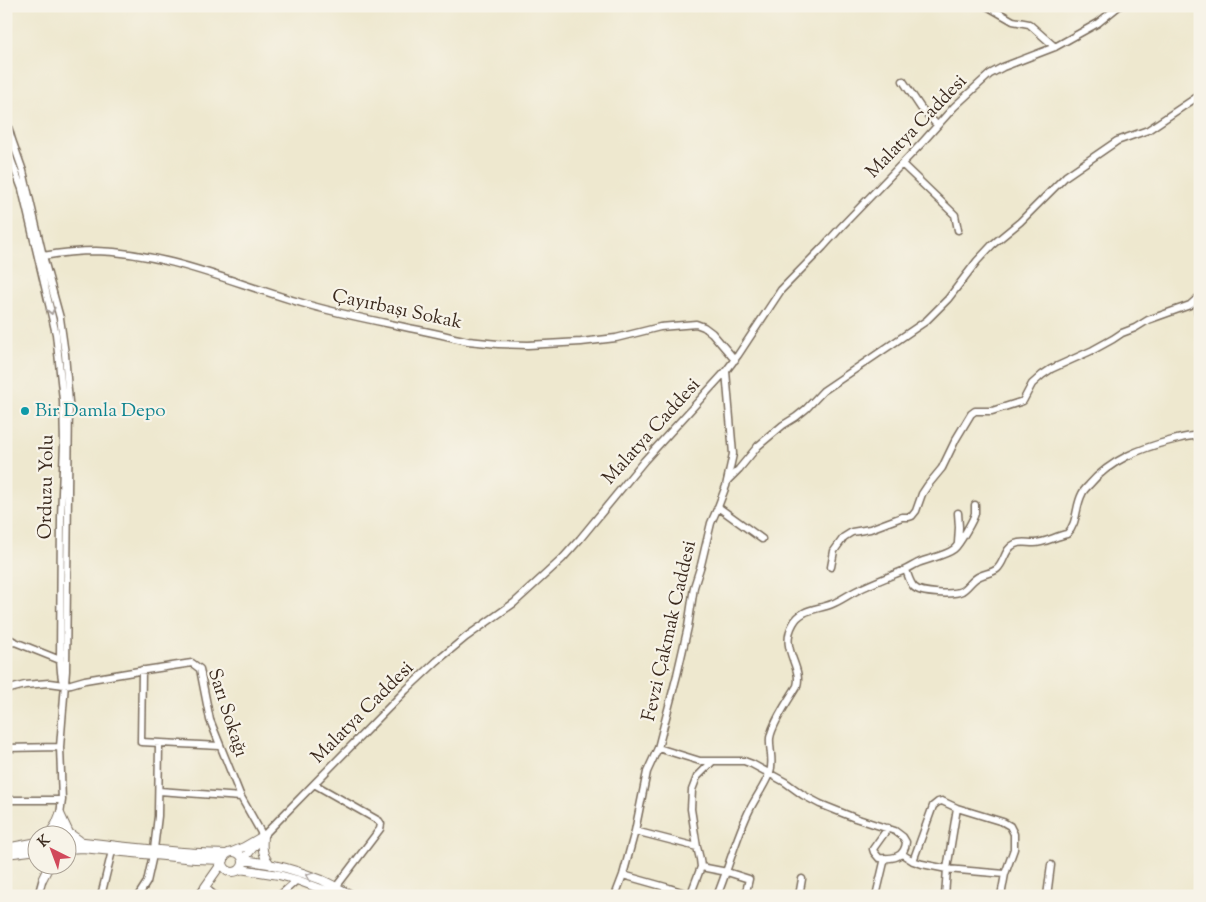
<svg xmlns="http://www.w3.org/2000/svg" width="1206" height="902" font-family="'Sorts Mill Goudy',serif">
<rect width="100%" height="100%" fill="#f7f3e8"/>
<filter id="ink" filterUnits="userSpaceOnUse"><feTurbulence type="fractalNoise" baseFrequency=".02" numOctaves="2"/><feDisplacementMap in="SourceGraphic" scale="10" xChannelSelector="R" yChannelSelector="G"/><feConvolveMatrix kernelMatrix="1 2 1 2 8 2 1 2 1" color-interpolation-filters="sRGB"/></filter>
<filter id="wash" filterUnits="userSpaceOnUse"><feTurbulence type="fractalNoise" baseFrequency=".0096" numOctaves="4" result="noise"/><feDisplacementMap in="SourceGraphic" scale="20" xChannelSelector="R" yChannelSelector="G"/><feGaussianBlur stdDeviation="1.12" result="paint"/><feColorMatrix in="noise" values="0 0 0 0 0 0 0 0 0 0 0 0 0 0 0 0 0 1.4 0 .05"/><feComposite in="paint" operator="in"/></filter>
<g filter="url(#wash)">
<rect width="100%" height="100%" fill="#eee8cf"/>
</g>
<g filter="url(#ink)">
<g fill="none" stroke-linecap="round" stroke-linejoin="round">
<defs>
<path id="minor" d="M987 6 1013 21 1029 24 1055 47
M903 81 921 108 937 125
M6 120 12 140 23 171 43 256 60 318 65 354 69 402 66 671 60 747 62 800 60 814
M6 146 22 189 56 334 63 400 64 444 61 517 60 660 61 672 62 679
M902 164 955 215 958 230
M43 256C60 253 78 251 96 251 168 253 233 283 302 303 342 315 383 322 424 331 439 334 454 338 468 341L498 344 528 345 581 342 616 338 660 327 696 324 704 327 712 333 735 360
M1199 297C1198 304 1196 312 1200 318
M728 480 739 469 758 446 783 425 796 417 806 409 823 391 926 321 948 299 977 261 992 245 1020 222 1066 176 1117 141 1148 130 1200 95
M718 507 762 539
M958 543 959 527 958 513
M831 567 834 551 844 537 852 532 870 529 902 517H909L912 516 916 511 922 494 928 485 942 468 956 439 971 414 975 411H992L1023 401 1032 384 1042 375 1051 369 1093 350 1113 339 1122 333 1135 328 1148 320 1190 305 1200 296
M906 570C908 575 910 583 914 587 921 594 954 595 962 591 969 587 972 579 980 576 986 573 992 573 997 569 1005 562 1004 549 1015 544 1021 541 1027 543 1034 543 1045 543 1056 536 1067 534 1078 523 1075 507 1082 494 1083 491 1086 488 1089 485 1110 460 1141 448 1173 440 1182 438 1191 435 1200 436
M6 637 15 642
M6 643 15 642 60 660
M142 670 141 742 220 746
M6 690 25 685 49 683 64 685 71 684 85 680 139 671 192 663 200 669 210 720 241 797 263 836 406 690 437 661 466 637 514 603 562 559 580 539 644 461 726 371 738 355 781 290 823 247 842 226 920 145 954 107 980 83 990 74 1003 67 1055 47 1098 23 1119 6
M6 748 60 747
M658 748 700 761H744L752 764 785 782 803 795 820 804 855 818 895 831 903 837 906 842C905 858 892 859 879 858L874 852 873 849 888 828
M314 784 379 821 381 824 380 829 336 887
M159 791 241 797
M6 800H62
M635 831 697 847
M154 849 158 816 159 744
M902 854 913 861 922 864 947 869 1005 874
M913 861 933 806 938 802 942 801 957 808 1003 822 1010 826 1014 834V849L1005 874 1001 896
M701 867 727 872 749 879 745 896
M623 875 669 888 691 895
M38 896 43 878
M101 896 112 851
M138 896 147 882 153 855
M198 896 205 887 215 896
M279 896 297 880
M615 896 623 875 635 831 647 772 658 748 677 675 688 627 694 587 701 565 711 523 718 507 726 486 733 454 726 371
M690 896 701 867 700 859 697 847 691 809 692 790 697 777 712 762
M717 896C729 867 736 837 750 809 756 797 765 785 770 772 774 760 769 750 770 738 772 724 789 699 797 686 803 666 779 649 793 624 801 608 818 610 832 604 840 601 848 595 856 591 872 583 888 577 905 570 909 568 914 565 918 563 929 558 945 556 954 549 959 545 974 519 975 513 975 511 975 508 975 505
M799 896 802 879
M876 896 885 858
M945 896 947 869 957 808
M1047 896 1051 865"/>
<path id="major" d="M60 814 69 833 79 840
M60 819V834
M49 834 56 824 60 814
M263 836C262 848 262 856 271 865
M68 840C120 846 174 853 227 854
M6 848 38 842
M68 849 82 848 195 859 224 860 205 887
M232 852 244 847 263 836
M223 862a10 10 0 1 1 20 0a10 10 0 1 1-20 0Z
M6 854 38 850
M243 860C270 863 297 870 322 880 333 885 343 891 354 896
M243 860 259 840
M240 869 279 875 297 880 340 896
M43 878 50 864"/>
</defs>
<use href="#minor" stroke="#7a6c5c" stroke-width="9"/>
<use href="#major" stroke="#7a6c5c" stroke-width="10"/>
<use href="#minor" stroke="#fff" stroke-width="6"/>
<use href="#major" stroke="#fff" stroke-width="8"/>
</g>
<defs><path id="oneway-chevron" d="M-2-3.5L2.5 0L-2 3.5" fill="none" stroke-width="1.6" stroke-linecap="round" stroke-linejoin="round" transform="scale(1.25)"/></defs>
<g stroke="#a79f9a">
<use href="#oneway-chevron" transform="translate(51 311) rotate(77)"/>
<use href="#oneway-chevron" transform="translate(309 876) rotate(-160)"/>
</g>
</g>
<circle fill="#0f9aa8" stroke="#f7f3e8" stroke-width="2" cx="25" cy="411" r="5"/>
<g text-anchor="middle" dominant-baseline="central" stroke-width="4.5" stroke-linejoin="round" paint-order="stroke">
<g font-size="19" fill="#3b2a1e" stroke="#f7f3e8">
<text transform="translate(917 127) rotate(-46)">Malatya Caddesi</text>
<text transform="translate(397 310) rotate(12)">Çayırbaşı Sokak</text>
<text transform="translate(652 432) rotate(-48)">Malatya Caddesi</text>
<text transform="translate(47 487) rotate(-89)">Orduzu Yolu</text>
<text transform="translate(670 631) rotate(-77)">Fevzi Çakmak Caddesi</text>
<text transform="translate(227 713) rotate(72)">Sarı Sokağı</text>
<text transform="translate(363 713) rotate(-45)">Malatya Caddesi</text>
</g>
<g font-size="19" fill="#0d838f" stroke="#f7f3e8" text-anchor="start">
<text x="35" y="411">Bir Damla Depo</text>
</g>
</g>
<rect width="1206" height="902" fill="none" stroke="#f7f3e8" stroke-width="25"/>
<g transform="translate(52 850) rotate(318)"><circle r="24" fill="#f7f3e8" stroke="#aca397"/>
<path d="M0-4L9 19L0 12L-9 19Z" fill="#d1495b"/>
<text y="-8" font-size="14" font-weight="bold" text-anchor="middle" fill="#3b2a1e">K</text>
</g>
</svg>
